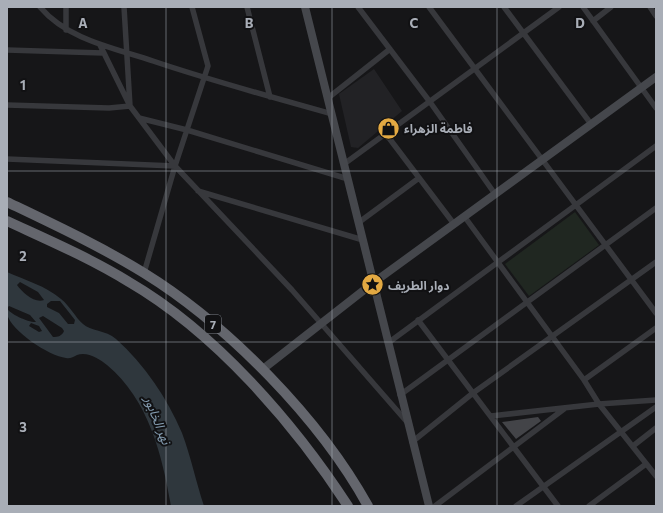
<svg xmlns="http://www.w3.org/2000/svg" width="663" height="513" font-family="Commissioner,'Noto Sans Arabic',sans-serif">
<rect width="100%" height="100%" fill="#161618"/>
<path fill="#222225" d="M374 69 402 111 358 148 351 147 339 94Z"/>
<path fill="#202721" d="M575 212 599 245 529 296 505 264Z"/>
<path fill="#2f373d" fill-rule="evenodd" d="M7 272C25 280 46 286 61 299 70 306 75 317 83 324 90 331 106 330 116 339 145 365 167 398 182 433 191 457 196 482 204 506H171C162 455 149 400 107 365 100 359 87 351 77 355 73 357 70 359 66 358 49 356 11 331 7 314 4 302 7 285 7 272ZM20 282 38 292 44 300C35 304 22 292 17 285ZM51 301H60L75 320 74 324H68L59 313 47 307V304ZM9 306 30 315 36 322C30 323 9 314 7 308ZM43 316 62 328 64 331C62 336 58 337 53 337L39 318ZM31 323 39 326 42 331 39 332 29 326Z"/>
<path fill="#434448" d="M538 417 541 421 516 439 502 422Z"/>
<g fill="none" stroke-linecap="round" stroke-linejoin="round">
<path stroke="#37383c" stroke-width="5.5" d="M40 7C68 40 114 48 153 61 212 81 272 97 332 114
M66 7V30
M247 7 270 97
M358 7 430 102 495 194
M429 7 656 313
M504 7 591 124
M583 7 656 108
M650 7 656 16
M593 21 611 7
M100 45 130 106 175 166 292 290 407 422
M7 50 103 53
M328 98 390 49
M7 105 109 108 130 106 124 7
M139 118 187 130 348 179
M386 134 454 224
M7 159 175 166
M344 164 559 7
M198 191 363 240
M464 216 584 380 599 404 656 476
M358 223 419 178
M144 273 175 166 208 66 192 7
M418 320 558 506
M388 343 656 146
M584 380 656 328
M400 395 656 208
M491 416 599 404 656 400
M412 442 473 393 656 262
M633 446 656 428
M435 506 564 409
M516 506 656 407
M589 506 646 464"/>
<path stroke="#45474c" stroke-width="8" d="M305 7 429 506
M263 369 373 283 656 77"/>
<path stroke="#64666d" stroke-width="10" d="M7 202C53 224 100 246 144 273 228 325 320 419 368 506
M7 221C48 240 90 258 129 282 215 332 294 423 348 506"/>
</g>
<path fill="none" stroke="#a9aeb7" stroke-width="1" stroke-opacity="0.55" d="M166 7V506M332 7V506M497 7V506M7 171H656M7 342H656"/>
<defs>
<symbol id="shop-disc" viewBox="-11 -11 22 22"><circle r="9.5" fill="#e3a942" stroke="#111113"/><path d="M-5-2.5h2.3a2.7 3.5 0 0 1 5.4 0H5L5.5 6h-11ZM-1.5-2.5h3a1.5 2.3 0 0 0-3 0Z" fill="#111"/></symbol>
<symbol id="sight-disc" viewBox="-11 -11 22 22"><circle r="9.5" fill="#e3a942" stroke="#111113"/><path d="M0-6L1.8-2.2L6-1.7L2.9 1.2L3.7 5.4L0 3.3L-3.7 5.4L-2.9 1.2L-6-1.7L-1.8-2.2Z" fill="#111"/></symbol>
</defs>
<g fill-rule="evenodd">
<use href="#shop-disc" x="376" y="116" width="25" height="25"/>
<use href="#sight-disc" x="360" y="272" width="25" height="25"/>
</g>
<g text-anchor="middle" dominant-baseline="central" stroke-width="4" stroke-linejoin="round" paint-order="stroke">
<rect fill="#111113" stroke="#7b7f86" stroke-width="1" x="205" y="315" width="16" height="18" rx="3"/>
<g font-size="11" font-weight="bold" fill="#a9aeb7">
<text x="213" y="324">7</text>
</g>
<g font-size="12" font-weight="bold" fill="#a9aeb7" stroke="#111113" text-anchor="start">
<text x="404" y="128">فاطمة الزهراء</text>
<text x="388" y="285">دوار الطريف</text>
</g>
<g font-size="13" font-style="italic" fill="#839baf" stroke="#111113">
<text transform="translate(158 420) rotate(68)">نهر الخابور</text>
</g>
</g>
<g font-size="13" text-anchor="middle" font-weight="bold" fill="#a9aeb7" stroke="#111113" stroke-width="4" stroke-linejoin="round" paint-order="stroke">
<text x="83" y="28">A</text>
<text x="249" y="28">B</text>
<text x="414" y="28">C</text>
<text x="580" y="28">D</text>
<text x="23" y="90">1</text>
<text x="23" y="261">2</text>
<text x="23" y="432">3</text>
</g>
<rect width="663" height="513" fill="none" stroke="#a9aeb7" stroke-width="16"/>
</svg>
